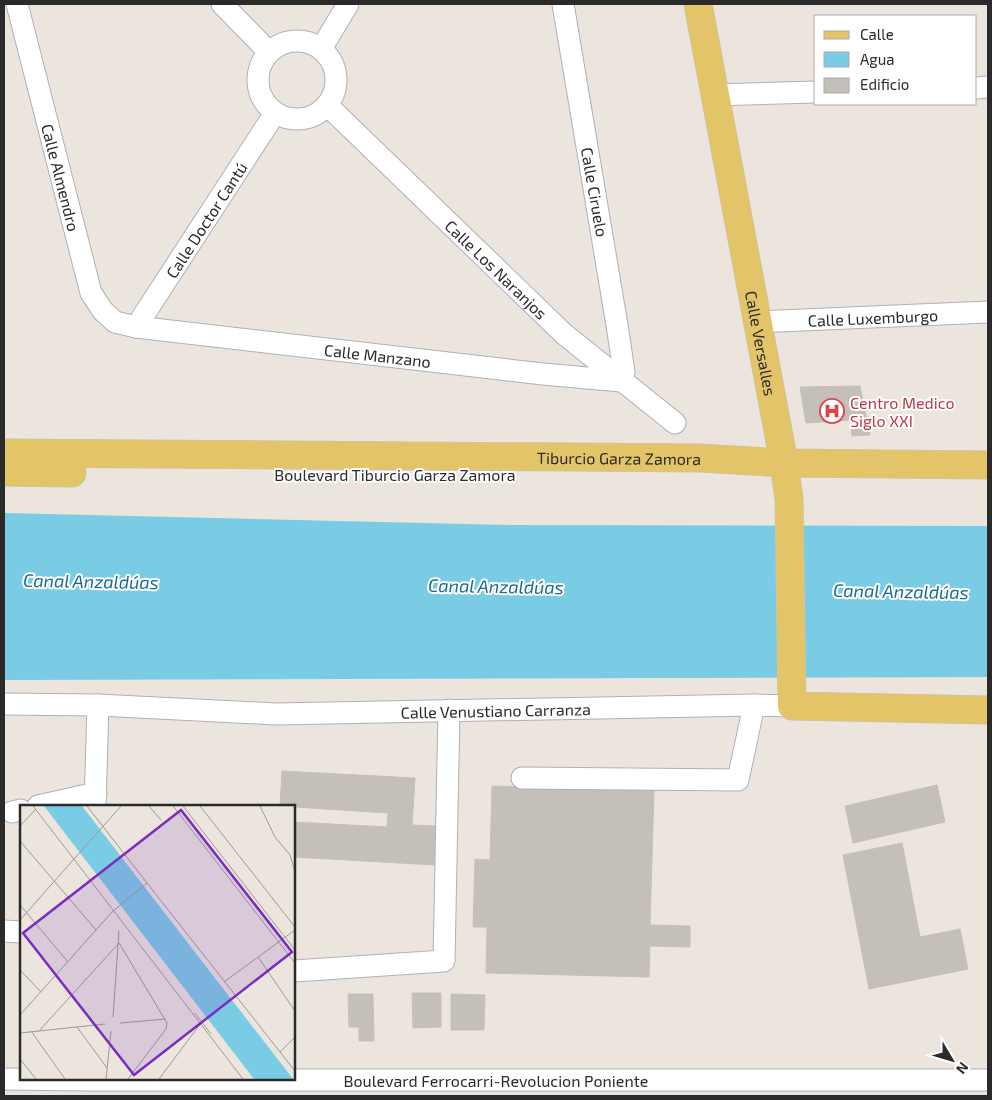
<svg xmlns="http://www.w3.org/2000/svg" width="992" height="1100" font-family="'Exo 2',sans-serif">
<rect width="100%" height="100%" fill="#ebe5de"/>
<path fill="#7acbe4" d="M4 513 508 525 988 526V677L4 680Z"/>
<path fill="#c4bfb9" stroke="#c6c0b7" d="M860 386 870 435 852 436 851 420 806 423 800 387Z
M282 771 415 778 412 825 437 826 434 865 294 857V822L387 827 388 813 280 806Z
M937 785 945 822 853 843 845 806Z
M492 786 654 790 650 925 690 926V947L650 946 649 977 486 973 487 927H473L475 859 490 860Z
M902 843 920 937 960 929 968 969 869 989 843 855Z
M412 993H441V1027L413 1028Z
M348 994H373L374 1041H359V1027H349Z
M451 994 485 995 484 1030H451Z"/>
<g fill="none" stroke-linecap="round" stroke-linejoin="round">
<defs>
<g id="minor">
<path id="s1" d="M17 4 91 293 103 311 115 322 136 327 543 374 621 381 624 372 617 325 563 4"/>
<path d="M222 4 269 52"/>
<circle cx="297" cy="80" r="39"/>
<path d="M321 49 348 4"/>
<path d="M976 88 988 87"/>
<path d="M714 95 816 92"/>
<path id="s2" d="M327 105 564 334 675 423"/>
<path id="s3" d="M758 322 988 312"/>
<path id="s4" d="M136 327 275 113"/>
<path id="s5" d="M4 704 98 705 277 714 754 705 792 706"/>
<path d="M522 778 738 780 754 705"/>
<path d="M38 806 96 793"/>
<path d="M95 806 98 705"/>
<path d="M12 812 21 810"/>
<path d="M4 931 21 932"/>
<path d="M294 971 444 961 449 710"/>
<path id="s6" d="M4 1079 88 1080H988"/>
</g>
<g id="major">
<path id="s7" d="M698 4 784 463 789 499 792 706 988 710"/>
<path id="s8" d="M4 453 701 458 784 463 988 465"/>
<path d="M4 472 72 473"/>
</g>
</defs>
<use href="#minor" stroke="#aeb0ba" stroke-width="23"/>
<use href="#major" stroke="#c3c3c3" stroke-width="29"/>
<use href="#minor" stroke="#fff" stroke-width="21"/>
<use href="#major" stroke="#e4c469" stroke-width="28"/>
</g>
<defs>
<symbol id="hospital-ring" viewBox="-11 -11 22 22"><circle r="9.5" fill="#fff" stroke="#e0444e" stroke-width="1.5"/><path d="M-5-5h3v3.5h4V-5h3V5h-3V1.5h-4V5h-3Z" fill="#e0444e"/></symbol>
</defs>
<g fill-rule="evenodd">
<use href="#hospital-ring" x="818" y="397" width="28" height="28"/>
</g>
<g text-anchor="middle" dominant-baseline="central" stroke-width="4" stroke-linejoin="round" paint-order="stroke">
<g font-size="16" fill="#2a2a2a" stroke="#fff">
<text stroke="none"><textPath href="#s1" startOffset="179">Calle Almendro</textPath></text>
<text transform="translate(595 192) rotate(80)">Calle Ciruelo</text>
<text stroke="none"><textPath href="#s4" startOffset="128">Calle Doctor Cantú</textPath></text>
<text stroke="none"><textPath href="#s2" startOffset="236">Calle Los Naranjos</textPath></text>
<text stroke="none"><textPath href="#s3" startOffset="115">Calle Luxemburgo</textPath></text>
<text stroke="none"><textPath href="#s7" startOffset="345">Calle Versalles</textPath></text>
<text stroke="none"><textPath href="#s1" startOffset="601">Calle Manzano</textPath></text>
<text stroke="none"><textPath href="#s8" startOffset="615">Tiburcio Garza Zamora</textPath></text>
<text x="395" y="474">Boulevard Tiburcio Garza Zamora</text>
<text stroke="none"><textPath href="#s5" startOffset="492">Calle Venustiano Carranza</textPath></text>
<text stroke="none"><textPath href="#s6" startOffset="492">Boulevard Ferrocarri-Revolucion Poniente</textPath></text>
</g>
<g font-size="16" fill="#be3a42" stroke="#fff" text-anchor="start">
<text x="850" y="402">Centro Medico<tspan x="850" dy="18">Siglo XXI</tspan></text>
</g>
<g font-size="18" font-style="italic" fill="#196a8f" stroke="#fff">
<text transform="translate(91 581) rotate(1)">Canal Anzaldúas</text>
<text transform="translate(496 586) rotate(1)">Canal Anzaldúas</text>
<text transform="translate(901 591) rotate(1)">Canal Anzaldúas</text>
</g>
</g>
<g transform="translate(20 805)">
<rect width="275" height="275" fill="#ebe5de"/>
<path d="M24 1H62L273 274H234Z" fill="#7acbe4"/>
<path fill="none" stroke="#9e9a96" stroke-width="1" d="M13 1 223 274M129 1 141 15M153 1 275 158M163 1 275 145M180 1 275 122M240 1 255 32 270 50 275 67M0 21 16 4M0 36 76 125M127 78 275 266M0 100 48 157M0 115 101 1M238 152 275 206M0 165 21 187M204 177 275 125M175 208 191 229M0 210 93 106 127 78 67 1M93 212 99 126M100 218 146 214M57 222 87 263M11 226 45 274M19 226 99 138 147 218 146 224 108 274M0 228 85 219M260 247 275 232M0 254 16 274M86 274 91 226M139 274 181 218"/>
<path fill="#7b2cbf" fill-opacity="0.15" stroke="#7b2cbf" stroke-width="2.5" d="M161 5 272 147 114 270 3 128Z"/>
<rect width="275" height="275" fill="none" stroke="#2a2a2a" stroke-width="2.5"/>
</g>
<rect width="992" height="1100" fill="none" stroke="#2a2a2a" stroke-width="10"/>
<rect x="814" y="15" width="162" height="90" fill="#ffffff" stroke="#aaaaaa"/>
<rect x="824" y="31" width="25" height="8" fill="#e4c469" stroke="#aaaaaa"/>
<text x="860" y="40" font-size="15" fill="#2a2a2a">Calle</text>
<rect x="824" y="52" width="25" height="15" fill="#7acbe4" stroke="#aaaaaa"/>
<text x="860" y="65" font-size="15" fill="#2a2a2a">Agua</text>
<rect x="824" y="78" width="25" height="15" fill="#c4bfb9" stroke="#aaaaaa"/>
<text x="860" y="90" font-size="15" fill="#2a2a2a">Edificio</text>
<g transform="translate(952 1060) rotate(128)" stroke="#ffffff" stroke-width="4" paint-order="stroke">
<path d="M0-4L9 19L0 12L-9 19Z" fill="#2a2a2a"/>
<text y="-8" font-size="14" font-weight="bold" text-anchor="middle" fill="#2a2a2a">N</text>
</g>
</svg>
